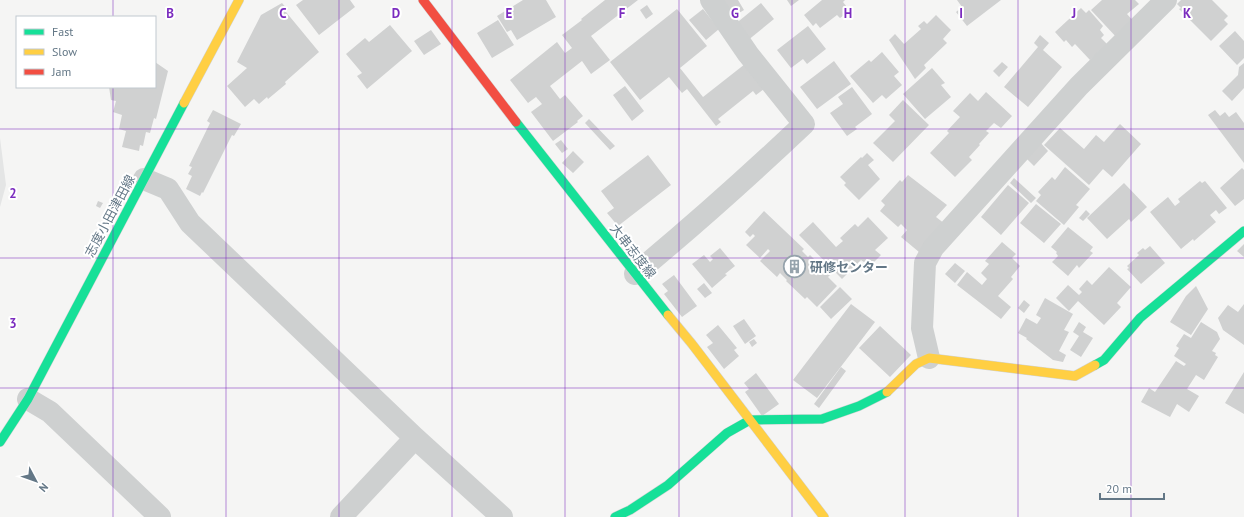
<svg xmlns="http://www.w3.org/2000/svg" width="1244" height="517" font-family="'PT Sans','Noto Sans JP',sans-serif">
<rect width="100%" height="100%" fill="#f5f5f4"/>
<path fill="#e4e5e5" d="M0 138 6 185 0 207Z"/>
<path fill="#d0d1d1" d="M303 0H350L355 7 319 35 296 5Z
M523 0H546L556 17 517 40 511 30 507 32 497 16Z
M605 0H638L591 36 610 60 591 74 582 61 550 86 560 99 565 95 583 116 577 121 578 122 553 141 531 112 542 104 536 97 528 103 510 80 557 42 565 53 572 48 562 35 582 20 581 19Z
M717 0H738L744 10 729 19Z
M787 0H799L791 6Z
M822 0H845L843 2 850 11 840 18 837 15 820 28 816 23 813 26 804 15Z
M957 0H1001L967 26 956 12 962 7Z
M1102 0H1135L1139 4 1127 14 1135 23 1118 39 1091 10Z
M1181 0H1212L1228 16 1224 20 1228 24 1211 41 1179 9 1181 8 1177 4Z
M282 3 288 10 286 12 319 52 285 82 286 84 268 99 267 97 259 104 254 99 245 107 227 86 247 68 237 62 261 15Z
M761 3 774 19 747 41 734 25Z
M647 5 653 14 646 19 640 10Z
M1081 8 1086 13 1089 10 1103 26 1100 30 1104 35 1101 38 1109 46 1090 60 1075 44 1072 47 1066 40 1064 42 1055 32Z
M677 9 707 46 680 68 703 97 745 64 764 89 756 95 753 91 718 119 721 122 716 126 687 89 682 93 669 77 640 100 610 62Z
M703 9 719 29 706 40 689 20Z
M936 15 951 30 943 39 947 43 924 65 926 68 915 79 889 40 895 34 904 44 921 29 918 26 924 21 927 24Z
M498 20 514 45 492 58 477 33Z
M390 25 412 51 367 89 357 76 362 73 346 54 365 38 369 42Z
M808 26 826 49 807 64 803 59 791 68 777 50Z
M431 30 441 44 424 55 414 41Z
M1235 31 1244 41V58L1237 65 1219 46Z
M1040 35 1049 43 1043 50 1062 67 1028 107 1004 87 1038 47 1034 43Z
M882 52 899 72 894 76 902 85 886 99 882 95 873 103 850 76 869 60 871 62Z
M834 61 851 84 817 109 800 87Z
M155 62 168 71 156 119 154 118 150 133 146 132 143 146 140 145 139 151 122 147 126 131 119 129 122 115 113 112 116 101 111 100 109 87H155Z
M1002 62 1008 67 999 77 993 71Z
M1244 63V88L1232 101 1222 91 1238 75 1239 67Z
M932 68 945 83 941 85 951 97 925 119 903 94Z
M625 86 644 111 632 121 613 95Z
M852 87 872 114 855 127 857 129 847 136 830 113 843 104 838 97Z
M986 92 1012 116 1001 128 994 123 986 131 989 133 979 144 980 145 969 157 972 160 955 177 930 153 949 133 947 131 960 117 953 111 970 93 978 101Z
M903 100 929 125 893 162 873 143 895 121 889 115Z
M213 110 241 124 234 136 232 135 203 193 202 192 200 196 186 189 192 176 188 174 192 167 189 166 210 123 207 121Z
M1215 110 1220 116 1225 112 1229 117 1236 112 1244 123V163L1208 115Z
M589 119 615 146 610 150 585 123Z
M1120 124 1141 144 1112 177 1103 169 1089 185 1044 145 1060 128 1084 149 1096 135 1104 142Z
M561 140 568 149 562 153 555 144Z
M1039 141 1048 151 1034 166 1024 156Z
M573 151 584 162 573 173 562 163Z
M867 153 874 160 868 165 880 179 859 200 844 185 846 183 840 177 861 157 862 158Z
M648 155 671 185 618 226 607 213 614 208 601 191Z
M1065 167 1090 189 1076 205 1079 207 1064 225 1036 201 1041 195 1038 192 1052 177 1055 180Z
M1242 168 1244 170V199L1235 206 1220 188Z
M908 175 947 205 936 217 945 224 919 252 901 237 907 230 901 224 898 227 880 211 885 205 881 201 900 180 902 182Z
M1014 178 1036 198 1031 203 1010 183Z
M1200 181 1202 183 1205 181 1227 208 1219 214 1216 210 1210 215 1216 222 1194 241 1193 239 1181 249 1150 212 1168 197 1175 206 1180 202 1178 199Z
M1124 183 1147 207 1131 222 1129 219 1107 239 1087 218Z
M1008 185 1029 203 1001 235 981 217Z
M98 201 103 203 100 208 96 206Z
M1036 204 1061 224 1044 243 1020 223Z
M1086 210 1090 214 1083 221 1079 218Z
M764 211 804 249 802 251 808 257 810 255 830 275 828 277 837 286 817 307 807 297 805 299 786 281 787 280 780 273 777 277 760 261 770 251 768 249 760 258 746 245 755 236 753 234 750 237 745 232Z
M868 217 888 238 875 250 881 255 872 264 867 259 864 262 861 260 842 279 799 235 813 222 836 247 843 241 840 238 855 224 858 227Z
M1068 227 1093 247 1090 251 1093 253 1079 268 1077 265 1068 276 1052 262 1058 256 1056 253 1057 252 1051 247Z
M1002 242 1016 254 1012 258 1020 266 1011 277 1013 279 998 296 1011 307 1001 319 957 285 967 272 982 285 987 279 981 273 989 264 985 261Z
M1244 244V257L1237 251Z
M1150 246 1165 263 1141 284 1127 269 1129 268 1127 266 1139 255 1137 253 1143 248 1145 250Z
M720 248 735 266 725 274 727 275 712 288 692 264 704 255 710 262 713 259 710 256Z
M955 263 965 271 955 283 945 274Z
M1109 267 1131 287 1117 303 1121 307 1104 325 1078 301 1069 311 1056 298 1068 285 1079 295 1082 292 1079 289 1087 280 1092 285Z
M674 275 697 306 682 317 664 294 668 291 662 284Z
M704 283 712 293 705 298 697 289Z
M1196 286 1208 309 1191 335 1170 322 1186 296Z
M840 287 852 299 831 319 820 307Z
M1045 298 1073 314 1064 330 1069 332 1059 351 1066 355 1063 362 1053 360 1026 339 1027 338 1018 333 1026 318 1037 324 1041 318 1036 315Z
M1024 300 1030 305 1024 313 1018 308Z
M851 304 875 322 817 398 793 380Z
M1244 304V345L1223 330 1218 318 1228 305 1238 312Z
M744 319 756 336 745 344 733 326Z
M1079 322 1086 327 1083 332 1093 338 1081 357 1070 350 1079 336 1073 332Z
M1201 322 1217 332 1220 339 1212 351 1216 353 1215 355 1218 357 1204 380 1196 375 1187 389 1199 396 1189 412 1177 404 1170 417 1141 402 1149 388 1155 392 1176 361 1184 366 1186 364 1174 356 1179 348 1176 346 1184 334 1191 338Z
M718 325 737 348 734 350 739 356 724 369 707 347 713 343 706 335Z
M880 326 911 355 890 377 859 348Z
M754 339 757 343 752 347 749 342Z
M841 367 846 371 819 408 814 404Z
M1244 372V414L1225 403Z
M756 373 779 404 762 416 745 392 749 389 744 383Z"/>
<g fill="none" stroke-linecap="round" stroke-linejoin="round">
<defs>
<path id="fast" d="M516 122 668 315
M1095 365 1104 360 1140 318 1244 231
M0 442 28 399 184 103
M615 517 630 510 668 485 727 433 750 420 822 419 859 406 887 392"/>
<path id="slow" d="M184 103 239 0
M668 315 692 344 824 517
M887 392 916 364 929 358 1075 376 1095 365"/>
<path id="jam" d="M423 0 516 122"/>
</defs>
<use href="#fast" stroke="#d1d3d3" stroke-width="10"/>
<use href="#slow" stroke="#d1d3d3" stroke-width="10"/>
<use href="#jam" stroke="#d1d3d3" stroke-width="10"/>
<path stroke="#ced0d0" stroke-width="22" d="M144 179 168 189 190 223 415 438 502 517
M635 274C693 226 749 176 804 124L748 54 711 0
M929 358 922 328 925 263 933 248 1079 86 1166 0
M28 399 50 412 160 517
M341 517 415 438"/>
<use href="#fast" stroke="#16e098" stroke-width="9"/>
<use href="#slow" stroke="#ffcf43" stroke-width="9"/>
<use href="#jam" stroke="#f24e42" stroke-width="9"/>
</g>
<path fill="none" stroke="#7b2cbf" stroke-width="1" stroke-opacity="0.55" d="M113 0V17M226 0V517M339 0V517M452 0V517M565 0V517M679 0V517M792 0V517M905 0V517M1018 0V517M1131 0V517M113 87V517M0 129H1244M0 258H1244M0 388H1244"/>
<defs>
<symbol id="building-ring" viewBox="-11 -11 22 22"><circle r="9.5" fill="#fff" stroke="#96a3ac" stroke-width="1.5"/><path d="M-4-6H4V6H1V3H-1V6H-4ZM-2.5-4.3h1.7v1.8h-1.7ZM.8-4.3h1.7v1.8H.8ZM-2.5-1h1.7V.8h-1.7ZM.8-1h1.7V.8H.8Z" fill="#96a3ac"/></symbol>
</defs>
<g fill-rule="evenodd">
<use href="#building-ring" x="782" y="254" width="25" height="25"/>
</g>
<g text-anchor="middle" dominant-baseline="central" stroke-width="4" stroke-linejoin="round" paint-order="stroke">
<g font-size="13" fill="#637786" stroke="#fff">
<text transform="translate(110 216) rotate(-62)">志度小田津田線</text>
<text transform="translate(633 251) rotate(52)">大串志度線</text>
</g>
<g font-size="13" font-weight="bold" fill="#637786" stroke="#fff" text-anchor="start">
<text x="810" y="267">研修センター</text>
</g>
</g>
<g font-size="13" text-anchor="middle" font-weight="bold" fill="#7b2cbf" stroke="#fff" stroke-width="4" stroke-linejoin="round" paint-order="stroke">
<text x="170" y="18">B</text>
<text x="283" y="18">C</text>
<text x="396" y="18">D</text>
<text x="509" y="18">E</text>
<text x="622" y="18">F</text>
<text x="735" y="18">G</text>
<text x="848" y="18">H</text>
<text x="961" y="18">I</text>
<text x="1074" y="18">J</text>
<text x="1187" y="18">K</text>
<text x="13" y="198">2</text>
<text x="13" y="328">3</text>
</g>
<rect x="16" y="16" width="140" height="72" fill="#ffffff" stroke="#c1c9cf"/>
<rect x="24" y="29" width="20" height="6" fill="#16e098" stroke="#c1c9cf"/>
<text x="52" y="36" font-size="12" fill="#637786">Fast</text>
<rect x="24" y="49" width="20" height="6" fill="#ffcf43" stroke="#c1c9cf"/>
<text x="52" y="56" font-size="12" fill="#637786">Slow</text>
<rect x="24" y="69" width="20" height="6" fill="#f24e42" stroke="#c1c9cf"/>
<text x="52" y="76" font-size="12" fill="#637786">Jam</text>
<g transform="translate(36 481) rotate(131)" stroke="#ffffff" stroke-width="3" paint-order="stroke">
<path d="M0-3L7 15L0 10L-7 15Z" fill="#637786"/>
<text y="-6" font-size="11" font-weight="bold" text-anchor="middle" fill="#637786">N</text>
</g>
<path d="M1100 493v6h64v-6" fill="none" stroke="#637786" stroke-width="2"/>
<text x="1106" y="493" font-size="12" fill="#637786" stroke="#ffffff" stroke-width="3" paint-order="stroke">20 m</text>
</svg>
